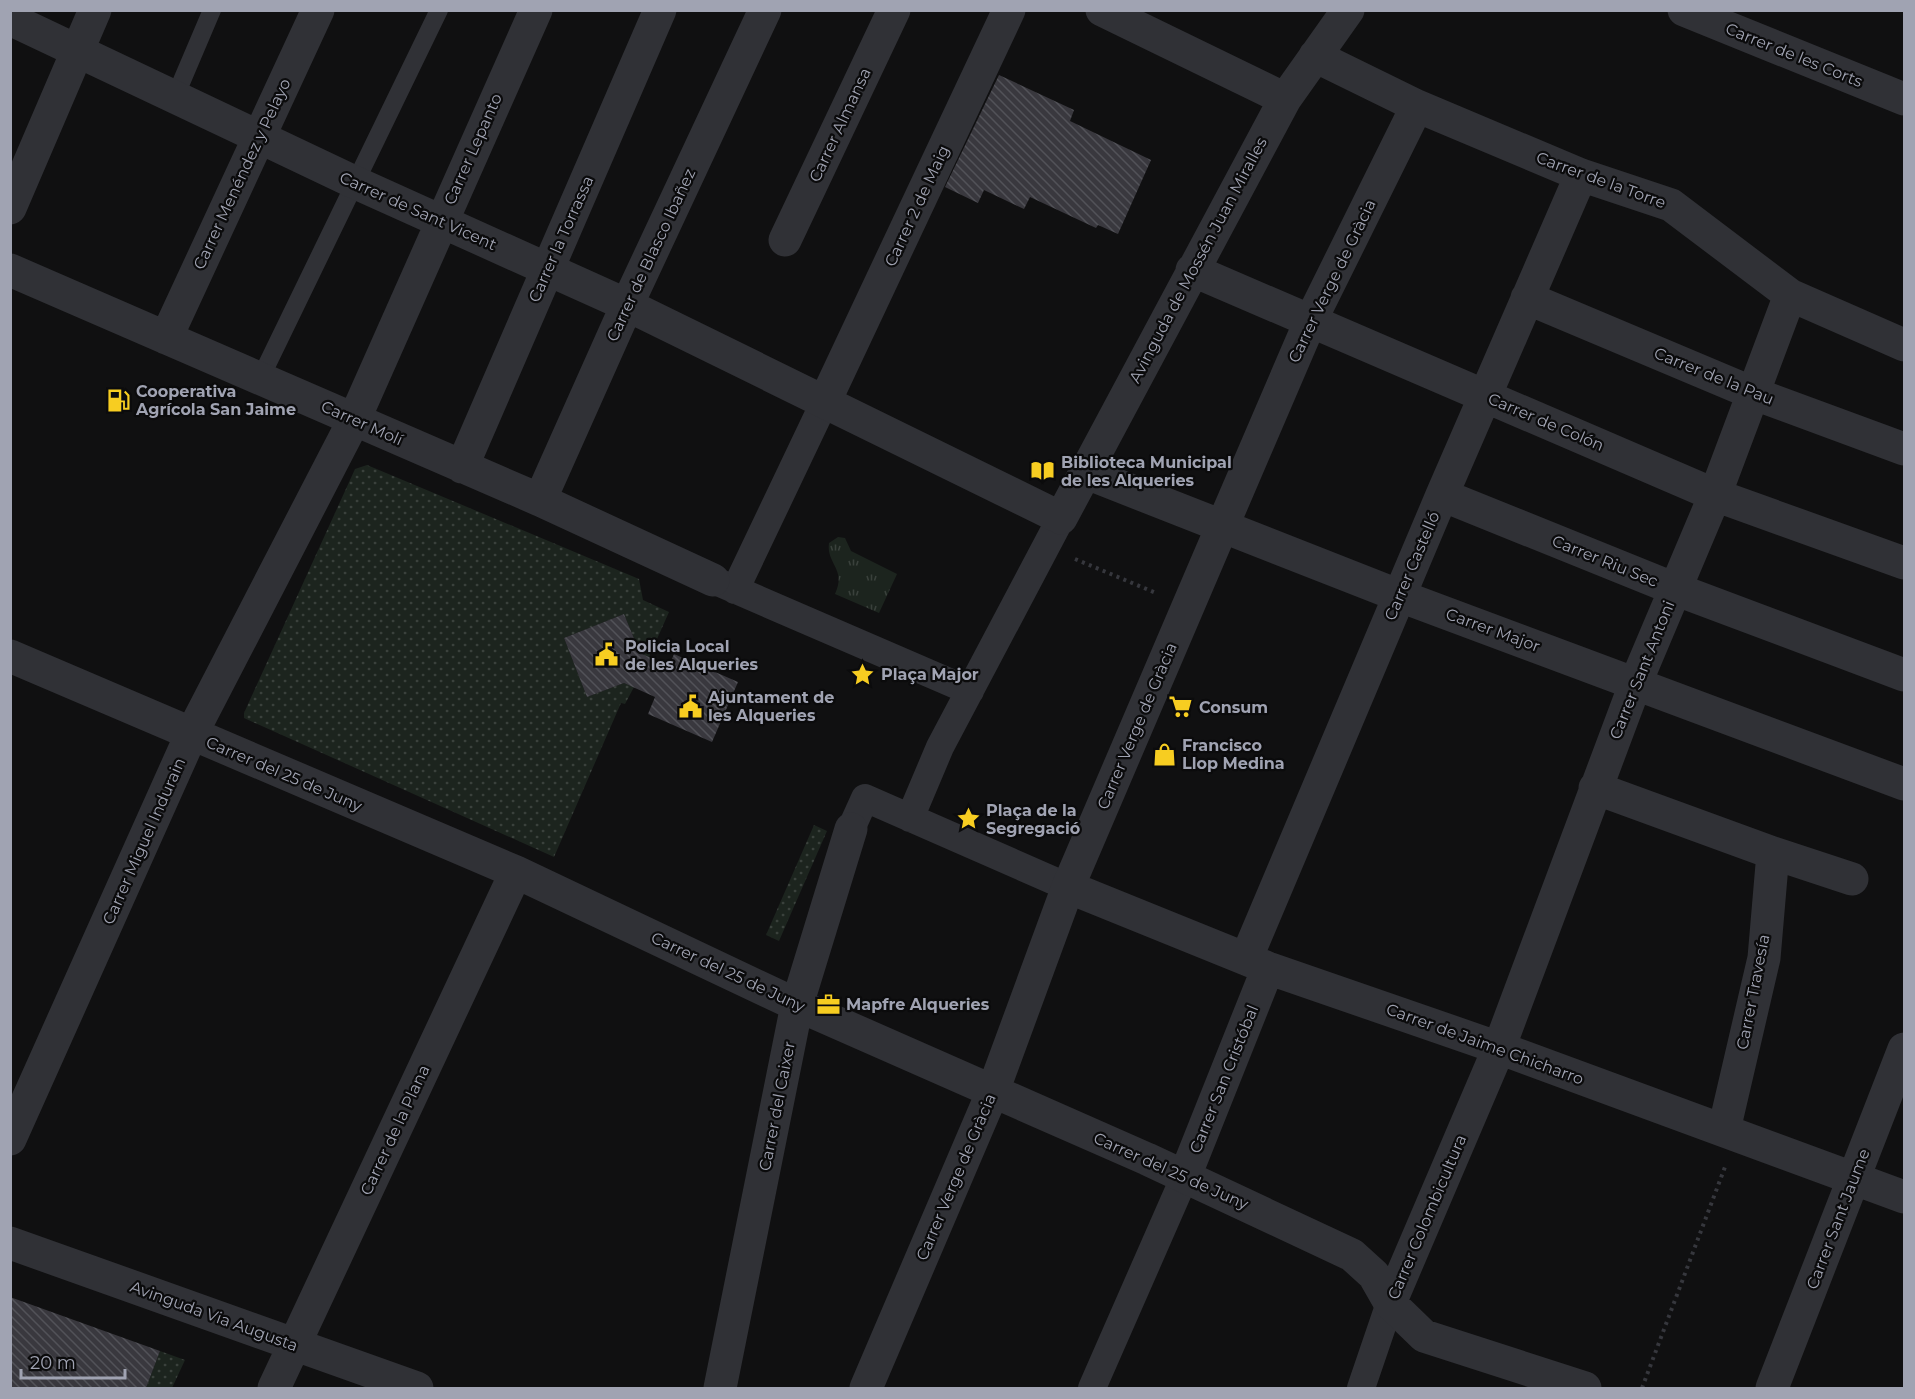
<svg xmlns="http://www.w3.org/2000/svg" width="1915" height="1399" font-family="Montserrat,sans-serif">
<defs>
<pattern id="grass-dots" width="8" height="8" patternUnits="userSpaceOnUse" patternTransform="scale(1.5)"><rect width="8" height="8" fill="#1c241e"/><path d="M2 2h.1M6 6h.1" fill="none" stroke="#3a413c" stroke-width="1.8" stroke-linecap="round"/></pattern>
<pattern id="park-tufts" width="24" height="20" patternUnits="userSpaceOnUse" patternTransform="scale(1.5)"><rect width="24" height="20" fill="#1c241e"/><path d="M3 7l-1-3M5 7V3M7 7l1-3M15 17l-1-3M17 17v-4M19 17l1-3" fill="none" stroke="#3a413c"/></pattern>
<pattern id="building-back-hatch" width="6" height="6" patternUnits="userSpaceOnUse" patternTransform="scale(1.5)"><rect width="6" height="6" fill="#39383e"/><path d="M-1 5l2 2M0 0l6 6M5-1l2 2" fill="none" stroke="#525258"/></pattern>
</defs>
<rect width="100%" height="100%" fill="#101011"/>
<path fill="url(#grass-dots)" d="M367 465 639 579 643 600 669 612 649 657 640 653 624 614 564 638 587 697 624 683 634 687 625 704 621 703 554 857 244 718V713L355 469Z
M814 825 827 831 779 941 766 935Z
M160 1351 185 1360 172 1388H146Z"/>
<path fill="url(#park-tufts)" d="M838 537 845 538 851 551 897 574 879 613 835 594C847 569 826 564 829 543Z"/>
<path fill="url(#building-back-hatch)" d="M999 75 1074 110 1070 121 1151 160 1118 234 1098 225 1096 228 1030 197 1024 209 984 190 978 203 945 187Z
M624 614 640 653 669 666 674 654 738 682 712 742 648 714 655 697 624 683 587 697 564 638Z
M10 1297 160 1351 146 1388H10Z"/>
<g fill="none" stroke-linecap="round" stroke-linejoin="round">
<path stroke="#36373d" stroke-width="4" stroke-dasharray="3 4.5" stroke-linecap="butt" d="M1075 559 1156 593
M1642 1388 1725 1167"/>
<path stroke="#303136" stroke-width="18" d="M175 97 212 10
M260 379 439 10"/>
<path stroke="#303136" stroke-width="28" d="M713 580 970 691
M735 590 825 401
M910 818 940 747 1061 518
M851 829 865 798 1068 887
M1092 1388 1185 1176
M1361 1388 1390 1303"/>
<path stroke="#303136" stroke-width="33" d="M1102 10 1285 99
M1684 10 1904 99
M10 19 354 182 627 305 1061 518 1285 99 1348 10
M1315 56 1417 106 1581 175 1671 205 1790 295 1904 345
M10 208 95 10
M785 240 894 10
M10 270 540 500 713 580
M1192 270 1715 495 1904 563
M1527 298 1755 394 1904 449
M166 338 318 10
M825 401 1009 10
M462 467 660 10
M1084 472 1400 596 1904 784
M1442 495 1675 589 1904 675
M540 500 627 305 765 10
M10 656 516 872 797 1005 1147 1159 1352 1255 1374 1275 1390 1303 1424 1336 1585 1388
M1595 788 1773 853 1852 879
M1068 887 1268 968 1499 1048 1904 1197
M1246 959 1442 495 1581 175
M1724 1130 1764 958 1773 853
M10 1139 191 735 354 420 536 10
M1185 1176 1268 968
M10 1243 417 1388
M1390 1303 1499 1048 1636 682 1715 495 1790 295
M274 1388 516 872
M720 1388 797 1005 851 829
M866 1388 993 1091 1068 887 1222 527 1310 322 1417 106
M1772 1388 1904 1049"/>
</g>
<defs>
<symbol id="fuel-bare" viewBox="-9 -9 18 18"><path d="M-5.5-6h7V0h2V4h1.3V-2.5L3-4.5l.8-.8L6-3V5H2.5V1h-1V6h-7ZM-4.2-4.7v3.2H.2V-4.7Z" fill="#f7cd21" stroke="#0b0b0c" stroke-width="2.5" paint-order="stroke"/></symbol>
<symbol id="library-bare" viewBox="-9 -9 18 18"><path d="M-6-4Q-3-5.5-.7-3.5V5Q-3 3-6 4ZM6-4Q3-5.5 .7-3.5V5Q3 3 6 4Z" fill="#f7cd21" stroke="#0b0b0c" stroke-width="2.5" paint-order="stroke"/></symbol>
<symbol id="civic-bare" viewBox="-9 -9 18 18"><path d="M-.6-6.5H3V-4.5H.6V-3L4-1V1h2V6H-6V1h2V-1L-.6-3ZM-1.2 2.5V6h2.4V2.5Z" fill="#f7cd21" stroke="#0b0b0c" stroke-width="2.5" paint-order="stroke"/></symbol>
<symbol id="sight-bare" viewBox="-9 -9 18 18"><path d="M0-6L1.8-2.2L6-1.7L2.9 1.2L3.7 5.4L0 3.3L-3.7 5.4L-2.9 1.2L-6-1.7L-1.8-2.2Z" fill="#f7cd21" stroke="#0b0b0c" stroke-width="2.5" paint-order="stroke"/></symbol>
<symbol id="supermarket-bare" viewBox="-9 -9 18 18"><path d="M-6-5.5h2.5l.6 2H6L4.5 2H-2.5L-4.4-4H-6ZM-1.5 3.2a1.3 1.3 0 1 0 .1 0ZM3 3.2a1.3 1.3 0 1 0 .1 0Z" fill="#f7cd21" stroke="#0b0b0c" stroke-width="2.5" paint-order="stroke"/></symbol>
<symbol id="shop-bare" viewBox="-9 -9 18 18"><path d="M-5-2.5h2.3a2.7 3.5 0 0 1 5.4 0H5L5.5 6h-11ZM-1.5-2.5h3a1.5 2.3 0 0 0-3 0Z" fill="#f7cd21" stroke="#0b0b0c" stroke-width="2.5" paint-order="stroke"/></symbol>
<symbol id="office-bare" viewBox="-9 -9 18 18"><path d="M-6-3h4V-5.5h4V-3h4V5H-6ZM-1-4.5V-3h2v-1.5ZM-6 0V1H6V0Z" fill="#f7cd21" stroke="#0b0b0c" stroke-width="2.5" paint-order="stroke"/></symbol>
</defs>
<g fill-rule="evenodd">
<use href="#fuel-bare" x="102" y="384" width="33" height="33"/>
<use href="#library-bare" x="1026" y="454" width="33" height="33"/>
<use href="#civic-bare" x="590" y="638" width="33" height="33"/>
<use href="#sight-bare" x="846" y="658" width="33" height="33"/>
<use href="#civic-bare" x="674" y="690" width="33" height="33"/>
<use href="#supermarket-bare" x="1164" y="690" width="33" height="33"/>
<use href="#shop-bare" x="1148" y="738" width="33" height="33"/>
<use href="#sight-bare" x="952" y="802" width="33" height="33"/>
<use href="#office-bare" x="812" y="988" width="33" height="33"/>
</g>
<g text-anchor="middle" dominant-baseline="central" stroke-width="4.5" stroke-linejoin="round" paint-order="stroke">
<g font-size="16" fill="#a0a3b2" stroke="#0b0b0c">
<text transform="translate(1794 55) rotate(22)">Carrer de les Corts</text>
<text transform="translate(840 125) rotate(-65)">Carrer Almansa</text>
<text transform="translate(473 149) rotate(-66)">Carrer Lepanto</text>
<text transform="translate(242 174) rotate(-65)">Carrer Menéndez y Pelayo</text>
<text transform="translate(1601 180) rotate(20)">Carrer de la Torre</text>
<text transform="translate(917 206) rotate(-65)">Carrer 2 de Maig</text>
<text transform="translate(418 211) rotate(24)">Carrer de Sant Vicent</text>
<text transform="translate(561 239) rotate(-66)">Carrer la Torrassa</text>
<text transform="translate(651 255) rotate(-65)">Carrer de Blasco Ibañez</text>
<text transform="translate(1198 260) rotate(-62)">Avinguda de Mossén Juan Miralles</text>
<text transform="translate(1332 281) rotate(-64)">Carrer Verge de Gràcia</text>
<text transform="translate(1714 376) rotate(22)">Carrer de la Pau</text>
<text transform="translate(1546 422) rotate(23)">Carrer de Colón</text>
<text transform="translate(362 423) rotate(24)">Carrer Molí</text>
<text transform="translate(1605 561) rotate(22)">Carrer Riu Sec</text>
<text transform="translate(1412 566) rotate(-67)">Carrer Castelló</text>
<text transform="translate(1493 630) rotate(20)">Carrer Major</text>
<text transform="translate(1642 670) rotate(-68)">Carrer Sant Antoni</text>
<text transform="translate(1137 726) rotate(-67)">Carrer Verge de Gràcia</text>
<text transform="translate(284 774) rotate(23)">Carrer del 25 de Juny</text>
<text transform="translate(144 841) rotate(-66)">Carrer Miguel Indurain</text>
<text transform="translate(728 972) rotate(25)">Carrer del 25 de Juny</text>
<text transform="translate(1753 992) rotate(-79)">Carrer Travesía</text>
<text transform="translate(1485 1044) rotate(20)">Carrer de Jaime Chicharro</text>
<text transform="translate(1224 1079) rotate(-68)">Carrer San Cristóbal</text>
<text transform="translate(777 1106) rotate(-79)">Carrer del Caixer</text>
<text transform="translate(395 1130) rotate(-65)">Carrer de la Plana</text>
<text transform="translate(1171 1171) rotate(24)">Carrer del 25 de Juny</text>
<text transform="translate(956 1177) rotate(-67)">Carrer Verge de Gràcia</text>
<text transform="translate(1427 1217) rotate(-67)">Carrer Colombicultura</text>
<text transform="translate(1838 1219) rotate(-69)">Carrer Sant Jaume</text>
<text transform="translate(214 1316) rotate(20)">Avinguda Via Augusta</text>
</g>
<g font-size="16" font-weight="bold" fill="#a0a3b2" stroke="#0b0b0c" text-anchor="start">
<text x="136" y="391">Cooperativa<tspan x="136" dy="18">Agrícola San Jaime</tspan></text>
<text x="1061" y="462">Biblioteca Municipal<tspan x="1061" dy="18">de les Alqueries</tspan></text>
<text x="625" y="646">Policia Local<tspan x="625" dy="18">de les Alqueries</tspan></text>
<text x="881" y="674">Plaça Major</text>
<text x="708" y="697">Ajuntament de<tspan x="708" dy="18">les Alqueries</tspan></text>
<text x="1199" y="707">Consum</text>
<text x="1182" y="745">Francisco<tspan x="1182" dy="18">Llop Medina</tspan></text>
<text x="986" y="810">Plaça de la<tspan x="986" dy="18">Segregació</tspan></text>
<text x="846" y="1004">Mapfre Alqueries</text>
</g>
</g>
<rect width="1915" height="1399" fill="none" stroke="#a0a3b2" stroke-width="24"/>
<path d="M21 1369v9h104v-9" fill="none" stroke="#a0a3b2" stroke-width="3"/>
<text x="30" y="1369" font-size="18" fill="#a0a3b2" stroke="#0b0b0c" stroke-width="4.5" paint-order="stroke">20 m</text>
</svg>
